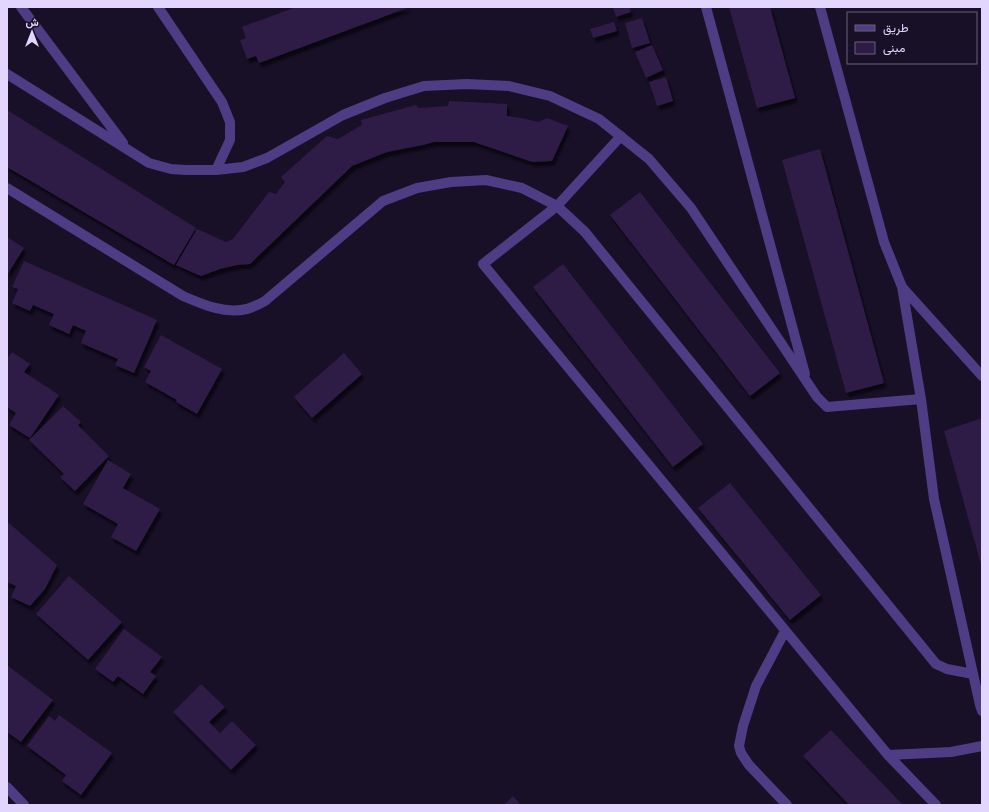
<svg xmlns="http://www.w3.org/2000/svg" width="989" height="812" font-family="Manrope,Vazirmatn,sans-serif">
<defs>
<filter id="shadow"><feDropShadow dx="2.5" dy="4.5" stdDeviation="1" flood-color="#0009"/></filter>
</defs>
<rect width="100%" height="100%" fill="#181026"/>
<path fill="#2e1c46" filter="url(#shadow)" d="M296 7H410L259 63 256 56 247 59 240 40 246 38 242 27Z
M613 7H629L631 12 616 17Z
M729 7H770L795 98 757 108Z
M642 18 650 43 632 48 625 23Z
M614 22 617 31 593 38 590 29Z
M652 45 663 70 646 78 635 52Z
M666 77 673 101 657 106 649 82Z
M449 101 507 104V116L521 118 539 122 547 118 568 126 552 161 532 162 474 142H434L423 145 387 152 352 166 250 264 237 265 220 269 201 276 176 265 197 229 226 242 233 239 269 192 276 194 285 182 281 177 327 136 338 139 362 125 361 120 416 105 419 108 448 106Z
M7 110 196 228 174 265 7 167Z
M820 149 884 383 846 393 782 160Z
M640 192 780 373 750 396 610 215Z
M7 237 24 248 7 275Z
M24 261 157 320 134 373 115 365 118 359 81 343 86 331 73 325 69 334 49 325 54 314 33 305 30 311 12 303 18 289 12 287Z
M563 264 703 444 673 467 533 287Z
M161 335 222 369 197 414 176 402 177 400 145 382 151 371 144 367Z
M12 352 30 364 24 372 59 395 30 438 9 425 16 413 7 407V359Z
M344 353 362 374 312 418 294 397Z
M63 406 81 422 78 425 109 456 75 491 60 477 64 474 29 440Z
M982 418V568L944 431Z
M108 460 131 474 123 488 160 509 136 551 111 537 118 524 83 504Z
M730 483 821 595 790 620 698 508Z
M8 523 10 524 57 565 45 589 30 606 11 597 16 586 7 582V524Z
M69 576 122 622 88 660 36 614Z
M124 629 162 657 150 672 156 676 143 694 118 676 113 682 95 669Z
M7 665 53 700 21 742 7 732Z
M201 684 225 707 209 722 220 733 232 721 256 745 231 770 173 712Z
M59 715 112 753 81 795 62 781 66 775 27 746 49 716 55 721Z
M831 730 903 805H849L803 756Z
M513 796 521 805H504Z"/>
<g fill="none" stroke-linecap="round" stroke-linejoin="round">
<path stroke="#4e3c84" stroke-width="10" d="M21 7 123 143
M158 7 222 102 230 122V140L216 170
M706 7 805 374
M820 7 884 242 902 287 921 399 934 499 980 705 982 711
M7 74 149 163 171 169 186 170H216L243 167 267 158 343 115 385 98 424 86 467 84 509 86 550 96 599 119 649 159 691 208 817 397 827 407 921 399
M621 136 557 206 483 264 888 755 936 805
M7 188 183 296C204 305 224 314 247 309 253 307 260 304 265 301L383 201 417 188 451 182 486 180 522 188 557 206 585 232 936 664 947 669 973 674
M902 287 982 376
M785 631 756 686 743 726 739 746 741 753 749 765 787 805
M888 755 951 752 982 746
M7 787 24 805"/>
</g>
<rect width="989" height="812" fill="none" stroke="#e3d6fe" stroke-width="16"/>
<rect x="847" y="12" width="130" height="52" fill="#181026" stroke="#695f7c"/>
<rect x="855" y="25" width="20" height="6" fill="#4e3c84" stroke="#695f7c"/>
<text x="883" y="32" font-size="12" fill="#e3d6fe">طريق</text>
<rect x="855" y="42" width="20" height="12" fill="#2e1c46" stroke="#695f7c"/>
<text x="883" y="52" font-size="12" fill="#e3d6fe">مبنى</text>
<g transform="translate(32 32)" stroke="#181026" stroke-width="3" paint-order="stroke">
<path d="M0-3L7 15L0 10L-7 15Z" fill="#e3d6fe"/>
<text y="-6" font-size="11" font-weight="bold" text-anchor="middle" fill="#e3d6fe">ش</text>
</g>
</svg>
